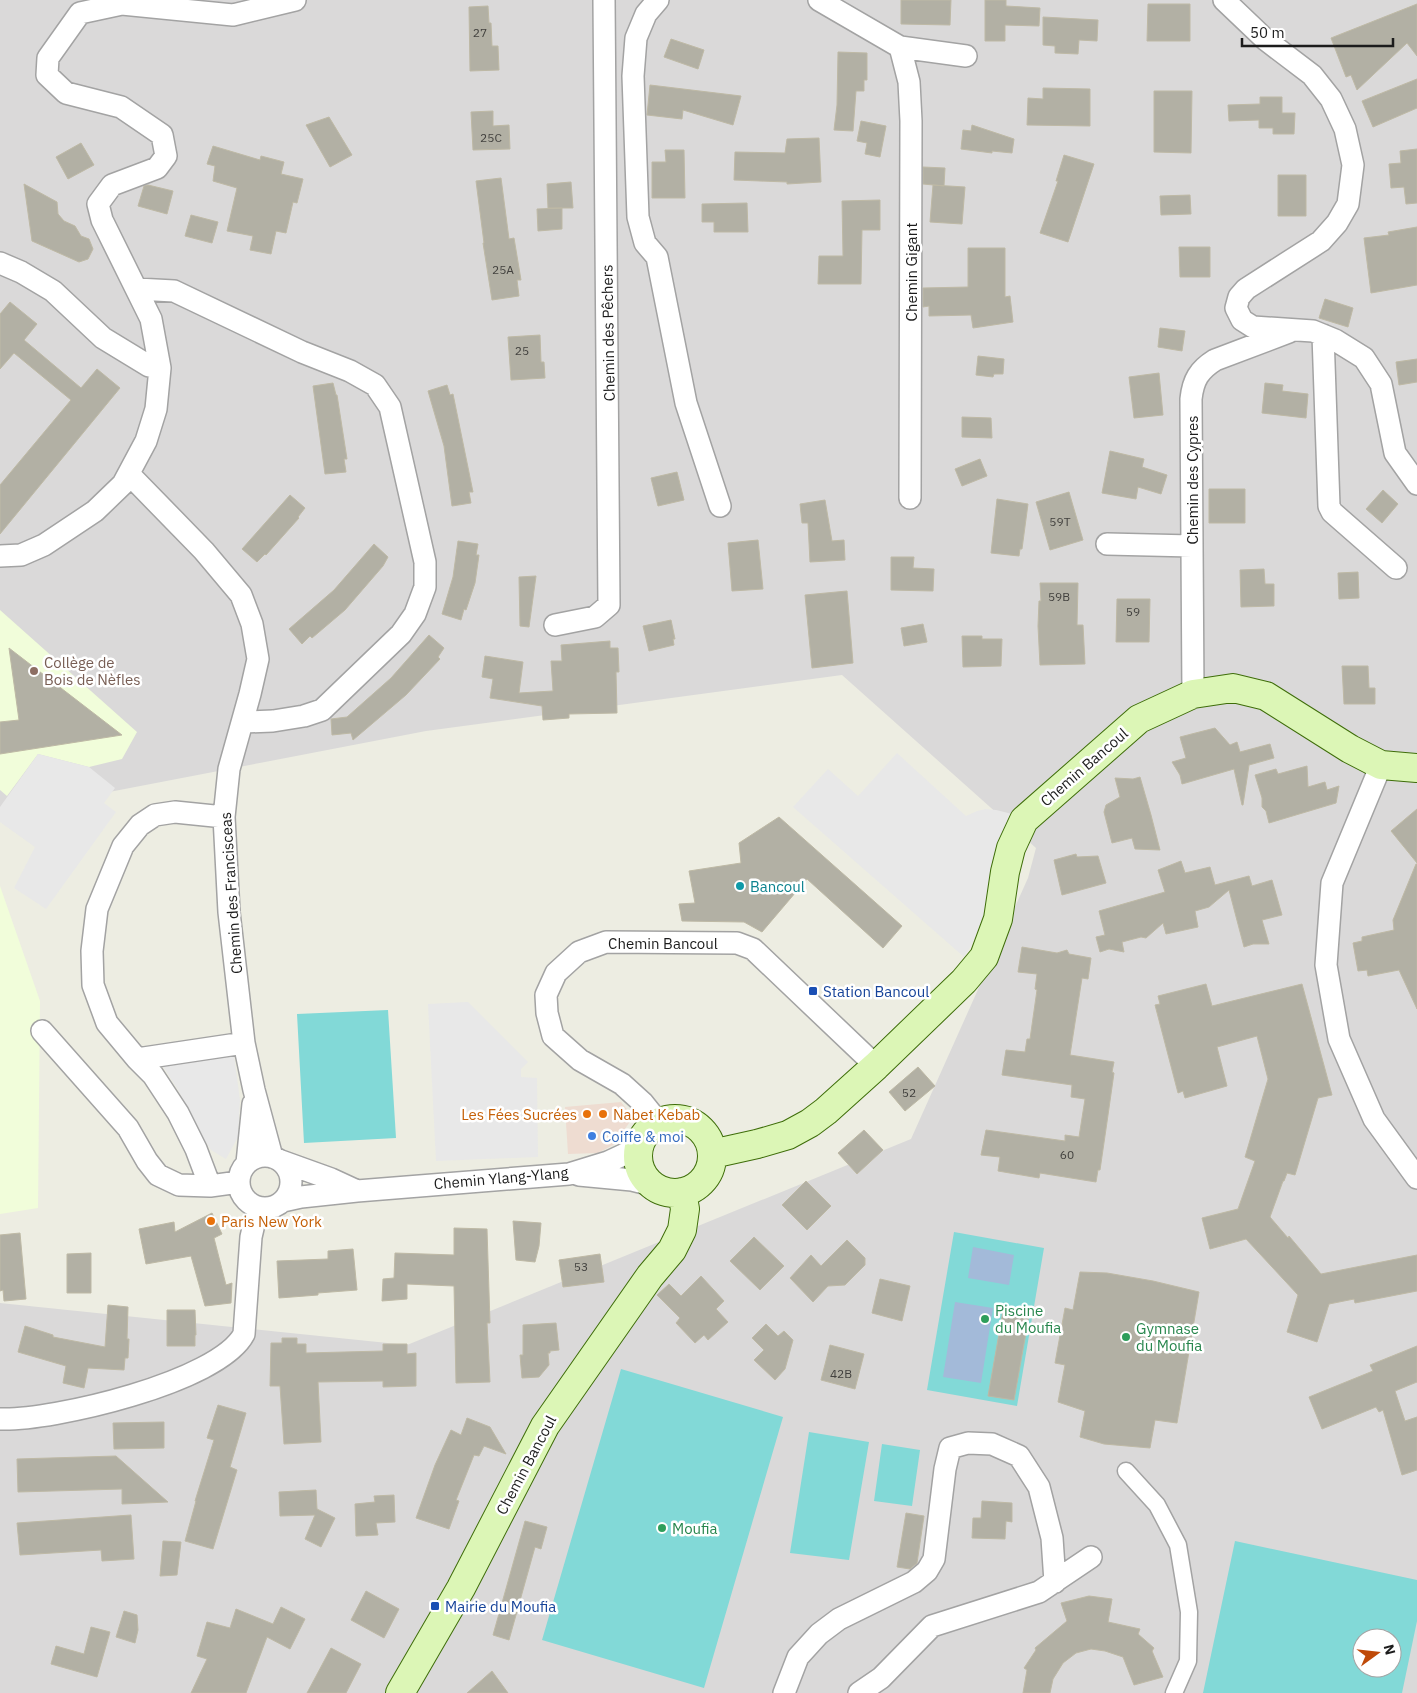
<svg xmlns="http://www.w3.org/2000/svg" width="1417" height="1693" font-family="'IBM Plex Sans',sans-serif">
<rect width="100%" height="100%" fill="#edede2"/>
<path fill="#dad9d9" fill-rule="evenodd" d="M0 0H1417V1693H0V1303L407 1345 911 1139 1028 878 1036 848 842 675 426 731 0 813ZM1362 1638H1392V1668H1362Z"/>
<path fill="#eedcd1" d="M621 1102 630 1113 631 1120 615 1144 598 1153 568 1154 565 1107Z"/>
<path fill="#f1fdda" d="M0 610 137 732 122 759 89 767 38 754 7 796 0 790Z
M0 886 40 1001 38 1208 0 1214Z"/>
<path fill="#82d9d7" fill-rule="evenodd" d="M388 1010 396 1138 304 1143 297 1014Z
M954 1232 1044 1248 1017 1406 927 1390Z
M621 1369 783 1417 704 1688 542 1640Z
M809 1432 869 1442 849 1560 790 1553Z
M882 1444 920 1450 912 1506 874 1501Z
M1235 1541 1417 1580V1621L1402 1693H1203ZM1362 1638H1392V1668H1362Z"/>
<path fill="#e8e8e8" d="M897 753 966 816 977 811 986 809 996 810 1016 815 1001 838 995 852 984 916 971 946 964 957 793 807 828 769 858 796Z
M38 754 89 767 115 788 104 803 116 812 46 909 14 888 35 847 0 822V807Z
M468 1002 528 1062 521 1069V1077L537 1078 538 1157 436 1161 428 1004Z
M234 1055 240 1100 238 1137 226 1159 211 1150 199 1132 178 1090 162 1065Z"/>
<path fill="#a3bad9" d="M973 1247 1014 1255 1009 1285 968 1278Z
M955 1302 993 1308 981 1383 943 1377Z"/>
<path fill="#b2b0a4" stroke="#beb9a5" d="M901 0H951L950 25 901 24Z
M985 0H1006V6L1040 8 1039 26 1005 25V41H985Z
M1148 4H1190V41H1147Z
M1417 4V56L1407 43 1357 90 1351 75 1346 77 1331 38Z
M488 6 489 23H491L492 46H498L499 70 470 71 469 7Z
M1043 17 1098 20 1097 41 1079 40 1078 54 1055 53V46L1043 45Z
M671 39 704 50 698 69 664 57Z
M838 52 867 53V80H864V91H856L853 131 834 130 837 105Z
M1417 79V108L1373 127 1362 101Z
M650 85 741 96 733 125 683 110 682 119 647 115Z
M1043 88 1090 89V126L1027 125 1028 98 1043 99Z
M1154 91H1192L1191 153 1154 152Z
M1260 97H1282V113H1295L1294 134H1273V128H1259V120L1229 121 1228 105 1260 104Z
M493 111V126L509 125 510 149 473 150 471 112Z
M329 117 352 155 330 167 306 125Z
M861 121 886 126 880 157 865 154 867 143 857 141Z
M972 125 1014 139 1012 153 992 151V153L961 149 963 130 971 131Z
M819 138 821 182 787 184V182L734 180 735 152 785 153 787 139Z
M81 143 94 165 68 179 56 157Z
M213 146 260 160 261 156 284 162 281 174 303 179 297 203 293 202 286 233 276 231 271 254 250 250 253 236 227 231 237 188 213 181 215 166 207 164Z
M1417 149V203L1406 204 1404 187 1391 188 1389 164 1401 163 1400 151Z
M665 150H684L685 198H652V162H666Z
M1064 155 1094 164 1068 242 1040 233 1058 181H1056Z
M923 167 945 168 944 186 923 184Z
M1278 175H1306V216H1278Z
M501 178 509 239 514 238 521 280H517L519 296 492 300 483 243H484L476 181Z
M571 182 573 208H548L547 184Z
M24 184 57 202 58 214 64 221 75 226 81 236 89 239 93 249 88 259 79 262 32 241Z
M148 185 173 191 167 214 138 206 144 186Z
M933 185 965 187 962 224 930 222Z
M1190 195 1191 214 1161 215 1160 196Z
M880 200V230H862L861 284H818L819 256H843L842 201Z
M747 203 748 232H714V222H702V204Z
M562 208V229L538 231 537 209Z
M191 215 218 222 212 243 185 236Z
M1417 227V285L1371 293 1364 238 1389 235 1388 232Z
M1179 247H1210V277H1180Z
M968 248H1005V297L1010 296 1013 322 973 328 971 315 929 316V306L923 307V288L968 287Z
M1325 299 1353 308 1348 327 1319 318Z
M10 302 37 324 24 340 81 388 97 369 120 388 0 534V485L71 400 14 353 0 369V314Z
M1160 328 1185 331 1182 351 1158 347Z
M540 335 541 362H544L545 378 511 380 508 337Z
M978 356 1004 359 1003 374H994L993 377 976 375Z
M1417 359V382L1399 385 1396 362Z
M1159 373 1163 415 1134 418 1129 377Z
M333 383 336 395H337L347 459H344L346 472 325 474 313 386Z
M1265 383 1283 385 1282 391 1308 394 1306 418 1262 413Z
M447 385 450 395 453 394 473 492H469L471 503 452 506 444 446 428 391Z
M962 417 991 418 992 438 962 437Z
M1110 451 1144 459 1142 467 1167 475 1161 494 1138 487 1136 499 1102 493Z
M980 459 987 476 962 486 955 469Z
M677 472 684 500 658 506 651 478Z
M1209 489H1245V523H1209Z
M1383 490 1398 504 1382 523 1366 509Z
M1069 492 1083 540 1050 550 1036 502Z
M290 495 305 508 298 517 299 518 266 555 265 554 257 562 242 549Z
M997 499 1028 504 1022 549H1020L1019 556 991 553Z
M825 500 832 541 844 540 845 560 810 562 808 523H802L800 504Z
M758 540 763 589 732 591 728 543Z
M458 541 478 544 476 555H479L475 583 466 610 464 609 461 620 442 614 453 577Z
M374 544 388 557 383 566 345 610 312 638 310 636 302 644 289 629 334 590Z
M891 557H914L913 568 934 569 933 591 891 590Z
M1264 569 1265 584H1274V606L1241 607 1240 570Z
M1358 572 1359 598 1339 599 1338 573Z
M536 576 529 627 520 626 519 577Z
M1040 583H1078L1077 625H1083L1085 664 1040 665 1038 626 1039 601H1041Z
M847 591 853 663 812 668 805 595Z
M1117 599H1150L1149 642H1116Z
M671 620 675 639H673L674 645 649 651 643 626Z
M923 624 927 642 904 646 901 628Z
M429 635 444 648 438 657 440 659 406 695 353 740 351 733 332 735 331 719 347 717 391 678Z
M962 636H982V639H1002L1001 666 963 667Z
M610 641V648H618L619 672H616L617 713 569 714V718L543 720 542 706 490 698 493 679 482 677 485 656 523 662 519 693 553 691 551 661H562L561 645Z
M9 648 122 735 0 754V722L19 720Z
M1342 666H1368L1369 688H1375V704H1344Z
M1215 728 1230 745 1237 742 1240 752 1270 744 1274 758 1249 765 1243 805H1242L1234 769 1182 784 1180 775 1172 762 1186 758 1180 737Z
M1307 766 1308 787 1325 782 1327 790 1339 786 1336 803 1269 823 1266 811 1262 807V798L1255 775 1276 769 1278 774Z
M1140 777 1151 815 1160 850 1135 849 1132 838 1112 843 1104 812 1106 805 1120 797 1115 778 1133 779Z
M1417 809V863L1391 831Z
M779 817 902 926 883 948 807 879 762 932 744 922 682 921 679 904 695 903 689 871 741 863 739 843Z
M1076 854 1077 857 1098 856 1106 883 1062 895 1054 860Z
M1181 861 1185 873 1210 867 1215 885 1249 876 1252 886 1272 880 1282 915 1262 920 1269 944H1253L1244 947 1229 890 1209 907 1195 911 1198 927 1166 934 1163 923 1146 938 1141 937 1122 942 1124 952 1109 949 1100 952 1096 937 1105 935 1099 911 1165 892 1158 870Z
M1416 864H1417V1009L1399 970 1368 976 1367 970 1358 971 1353 943 1362 941V937L1394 930 1393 920Z
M1022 947 1057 953 1067 950 1069 954 1091 958 1088 979 1082 978 1070 1055 1114 1062 1112 1072 1114 1073 1107 1122 1100 1170H1098L1096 1182 1040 1173 1039 1178 998 1171 1000 1157 981 1155 986 1130 1065 1141V1135L1079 1137 1085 1099 1071 1097 1072 1085 1002 1075 1006 1050 1025 1052 1027 1039H1030L1037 990 1035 989 1037 974 1018 972Z
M1206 984 1212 1006 1302 984 1332 1095 1318 1098 1295 1175 1287 1173 1284 1181H1283L1270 1217 1288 1238 1289 1236 1321 1274 1417 1255V1291L1355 1303 1354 1299 1329 1304 1317 1342 1287 1332 1298 1295 1246 1239 1210 1249 1202 1218 1238 1209 1255 1161 1245 1157 1268 1079 1257 1036 1217 1047 1227 1086 1185 1098 1183 1091 1178 1093 1155 1005 1160 1004 1158 996Z
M918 1067 935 1086 905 1111 889 1092Z
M864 1130 883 1150 857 1174 838 1153Z
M806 1181 831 1206 807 1230 782 1205Z
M212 1213 222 1234 214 1238 226 1285 232 1283 231 1303 205 1306 191 1256 146 1264 139 1229 174 1222 175 1232Z
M513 1221 541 1223 539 1246 535 1262 516 1260Z
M454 1228 487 1229 490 1323H487L490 1382 456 1383 454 1286 407 1284V1299L382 1301 383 1279 394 1278 395 1253 454 1255Z
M20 1233 26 1299 4 1301 3 1290 0 1291V1235Z
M754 1237 784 1266 760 1290 730 1261Z
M847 1240 865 1258V1265L845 1285 828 1286 813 1302 790 1278 811 1255 821 1266Z
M353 1249 357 1290 318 1293V1295L279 1298 277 1261 328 1259V1251Z
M91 1253V1293H67V1254Z
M600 1254 604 1282 563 1287 559 1260Z
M1080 1272 1107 1273 1153 1281 1199 1292 1177 1423 1155 1420 1150 1448 1104 1444 1080 1437 1085 1411 1058 1402 1065 1365 1055 1363 1065 1308 1073 1310Z
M701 1276 724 1301 716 1309 728 1322 708 1340 704 1335 695 1343 676 1323 680 1318 657 1295 669 1284 681 1296Z
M880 1279 910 1286 902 1321 872 1313Z
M108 1305 128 1307 127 1339H129L128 1358H125L124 1370 88 1368 84 1388 63 1383 66 1366 18 1352 25 1326 53 1335V1337L105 1347Z
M167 1310H195L196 1335H195V1346H167Z
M1003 1311 1029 1316 1014 1400 988 1396Z
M556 1323 559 1350 550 1351V1353H548L549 1365 539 1377 522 1378 520 1355H523V1325Z
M766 1324 778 1336 784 1331 793 1340 785 1369 775 1380 754 1360 764 1350 752 1338Z
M282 1338H297V1344H306V1353L383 1351V1344H407V1354L416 1353V1386L383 1387V1381L318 1382 321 1442 284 1444 280 1386H270L271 1343H282Z
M830 1345 864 1354 855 1389 821 1380Z
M1417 1346V1382L1395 1391 1405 1421 1417 1417V1470L1402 1475 1383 1410 1379 1412 1376 1407 1322 1429 1309 1397 1373 1371 1370 1365Z
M218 1405 246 1413 230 1467 237 1470 213 1549 185 1541 196 1501H195L214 1440 207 1438Z
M467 1418 490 1427 506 1454 484 1446 479 1456 474 1455 456 1500 459 1501 449 1529 416 1518 435 1465 451 1430 461 1435Z
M164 1422V1448L114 1449 113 1423Z
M116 1456 168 1502 122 1504V1489L18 1492 17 1459Z
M316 1490 317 1509 335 1518 321 1547 305 1539 315 1515 280 1516 279 1492Z
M394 1495 395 1522 376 1523 378 1535 356 1536 355 1504 375 1502 374 1496Z
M982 1501 1012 1503V1522L1006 1521 1005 1539 972 1538 973 1518H981Z
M906 1513 924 1516 917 1563 910 1569 897 1567Z
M131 1515 134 1559 102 1561 101 1550 20 1555 17 1523Z
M525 1521 547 1527 541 1549 535 1547 509 1640 493 1635Z
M163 1541 181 1542 177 1575 160 1576Z
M366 1591 399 1609 384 1638 351 1620Z
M1089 1596 1112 1599 1108 1622 1140 1629 1138 1634 1154 1648 1152 1651 1163 1677 1134 1685 1123 1657 1105 1651 1091 1649 1076 1653 1063 1663 1053 1679 1050 1693H1023L1027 1670 1024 1668 1036 1650 1035 1648 1067 1621 1061 1603Z
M281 1607 305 1619 290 1649 267 1637 246 1693H191L207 1659 197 1656 207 1622 230 1628 236 1609 273 1624Z
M124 1611 137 1615 138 1630 135 1643 116 1637Z
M91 1627 110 1632 97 1677 51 1664 56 1646 84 1654Z
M331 1648 361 1664 346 1693H307Z
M492 1671 508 1693H467Z"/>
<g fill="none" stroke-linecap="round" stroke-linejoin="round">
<defs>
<path id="pedestrian" d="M1126 1471 1157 1505 1178 1545 1189 1612 1188 1661 1174 1693"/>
<path id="minor" d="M658 0 646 14 636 38 633 76 638 217 645 243 657 257 686 403 720 506
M819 0 900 47 909 82 911 121 910 498
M1224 0 1266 40 1312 75 1331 99 1345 129 1353 165 1348 204 1337 223 1321 241 1246 289 1239 297 1236 308 1242 320 1253 327 1313 331 1335 340 1364 358 1381 384 1395 453 1417 484
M900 47 966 56
M0 263 21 272 53 291 103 338 149 366 160 368
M137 289 174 291 302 352 350 371 375 385 390 407 425 562V587L415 614 401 634 322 710 304 716 273 721 243 722
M1323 335 1329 506 1332 512 1396 568
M129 474 204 551 241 595 252 624 258 659 250 694 229 769 224 817 229 912 244 1043 254 1090 272 1157
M1107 544 1192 546
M0 556 21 555 44 545 95 511 123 484 146 441 156 409 160 368 151 319 102 220 98 204 112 185 157 168 166 156 162 135 121 107 66 93 47 75 48 58 80 13 122 4 233 15 295 0
M555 625 595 617 609 605 604 0
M1193 694 1191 399C1193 380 1199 370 1215 360L1289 332
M1381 765 1332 883 1326 965 1339 1039 1374 1119 1417 1178
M42 1031 128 1128 147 1161 158 1175 179 1185 210 1186 239 1182
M137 1059 244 1043
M659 1123 643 1103 622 1084 580 1060 553 1036 547 1013 546 995 556 973 579 952 606 942 737 943 753 949 876 1066
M239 1182a26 26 0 1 1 52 0a26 26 0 1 1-52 0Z
M281 1161 331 1179 357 1191
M247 1163 253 1104
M579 1175 632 1180 652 1185
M210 1186 196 1149 178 1113 153 1075 137 1059 107 1023 93 985 92 951 97 909 123 846 140 825 155 815 175 812 224 817
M283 1201 301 1197 357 1191 569 1174 608 1162 640 1147
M0 1419C52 1421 219 1382 244 1334L251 1237 254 1224 261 1208
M784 1693 798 1657 819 1634 839 1619 914 1582 927 1571 934 1559 945 1469 950 1448 968 1443 992 1444 1019 1456 1039 1487 1052 1538 1055 1582
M859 1693 881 1678 932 1626 1039 1592 1091 1557"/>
<path id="secondary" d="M638 1156a37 37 0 1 1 74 0a37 37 0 1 1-74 0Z
M712 1154 757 1144 788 1135 810 1123 826 1111 876 1066 964 981 984 957 998 919 1005 872 1011 848 1024 820 1139 719 1193 694 1233 688 1266 696 1350 749 1381 765 1417 768
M400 1693 461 1588 545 1426 650 1276 672 1250 682 1230 685 1209 682 1192"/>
</defs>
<use href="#pedestrian" stroke="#a3a3a3" stroke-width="19"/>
<use href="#minor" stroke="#a3a3a3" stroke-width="24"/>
<use href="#secondary" stroke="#3e6d09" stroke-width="30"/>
<use href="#pedestrian" stroke="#fff" stroke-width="16"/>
<use href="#minor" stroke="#fff" stroke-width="21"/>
<use href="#secondary" stroke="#dcf6b6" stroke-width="28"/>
</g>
<circle fill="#8d6e63" stroke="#fff" stroke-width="2" cx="34" cy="671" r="5"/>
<circle fill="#0f9aa8" stroke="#fff" stroke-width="2" cx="740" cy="886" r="5"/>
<g fill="#1a4fb4" stroke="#fff" stroke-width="2">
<rect x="808" y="986" width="10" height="10" rx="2.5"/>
<rect x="430" y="1601" width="10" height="10" rx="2.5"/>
</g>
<g fill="#e8710a" stroke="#fff" stroke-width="2">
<circle cx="587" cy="1114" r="5"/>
<circle cx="603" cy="1114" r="5"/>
<circle cx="211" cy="1221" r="5"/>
</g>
<circle fill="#3f7fe0" stroke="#fff" stroke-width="2" cx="592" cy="1136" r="5"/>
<g fill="#2e9e5b" stroke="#fff" stroke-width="2">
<circle cx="985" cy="1319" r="5"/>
<circle cx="1126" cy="1337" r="5"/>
<circle cx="662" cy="1528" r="5"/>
</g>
<g text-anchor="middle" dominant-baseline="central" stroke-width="5" stroke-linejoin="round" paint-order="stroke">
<g font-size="12" fill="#42413e">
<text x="480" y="32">27</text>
<text x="491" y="137">25C</text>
<text x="503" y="269">25A</text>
<text x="522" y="350">25</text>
<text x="1060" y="521">59T</text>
<text x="1059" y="596">59B</text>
<text x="1133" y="611">59</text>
<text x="909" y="1092">52</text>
<text x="1067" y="1154">60</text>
<text x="581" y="1266">53</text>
<text x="841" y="1373">42B</text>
</g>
<g font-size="15" fill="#1c1c1c" stroke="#fff">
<text transform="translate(911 272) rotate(-90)">Chemin Gigant</text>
<text transform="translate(608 333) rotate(-91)">Chemin des Pêchers</text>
<text transform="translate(1192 480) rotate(-90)">Chemin des Cypres</text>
<text transform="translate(1084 767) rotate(-41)">Chemin Bancoul</text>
<text transform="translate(231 893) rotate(-94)">Chemin des Francisceas</text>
<text x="663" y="943">Chemin Bancoul</text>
<text transform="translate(501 1178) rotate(-5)">Chemin Ylang-Ylang</text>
<text transform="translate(526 1465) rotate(-62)">Chemin Bancoul</text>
</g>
<g font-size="15" fill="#785e54" stroke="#fff" text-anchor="start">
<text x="44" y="662">Collège de<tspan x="44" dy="17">Bois de Nèfles</tspan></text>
</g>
<g font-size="15" fill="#0d838f" stroke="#fff" text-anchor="start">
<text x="750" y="886">Bancoul</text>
</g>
<g font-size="15" fill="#164399" stroke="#fff" text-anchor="start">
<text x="823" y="991">Station Bancoul</text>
<text x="445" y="1606">Mairie du Moufia</text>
</g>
<g font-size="15" fill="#c56008" stroke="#fff" text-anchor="start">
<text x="577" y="1114" text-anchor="end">Les Fées Sucrées</text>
<text x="613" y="1114">Nabet Kebab</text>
<text x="221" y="1221">Paris New York</text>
</g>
<g font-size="15" fill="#366cbe" stroke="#fff" text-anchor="start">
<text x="602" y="1136">Coiffe &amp; moi</text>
</g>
<g font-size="15" fill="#27864d" stroke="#fff" text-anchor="start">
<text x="995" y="1310">Piscine<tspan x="995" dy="17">du Moufia</tspan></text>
<text x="1136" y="1328">Gymnase<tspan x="1136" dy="17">du Moufia</tspan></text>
<text x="672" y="1528">Moufia</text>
</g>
</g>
<g transform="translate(1377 1653) rotate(75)"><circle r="24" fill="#ffffff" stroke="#a4a4a4"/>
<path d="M0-4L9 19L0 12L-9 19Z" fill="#bf4a08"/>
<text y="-8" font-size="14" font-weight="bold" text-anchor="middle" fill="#1c1c1c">N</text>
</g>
<path d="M1242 38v8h151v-8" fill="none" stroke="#1c1c1c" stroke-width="2.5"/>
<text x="1250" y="38" font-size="15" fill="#1c1c1c" stroke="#ffffff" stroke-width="4" paint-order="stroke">50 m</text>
</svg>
